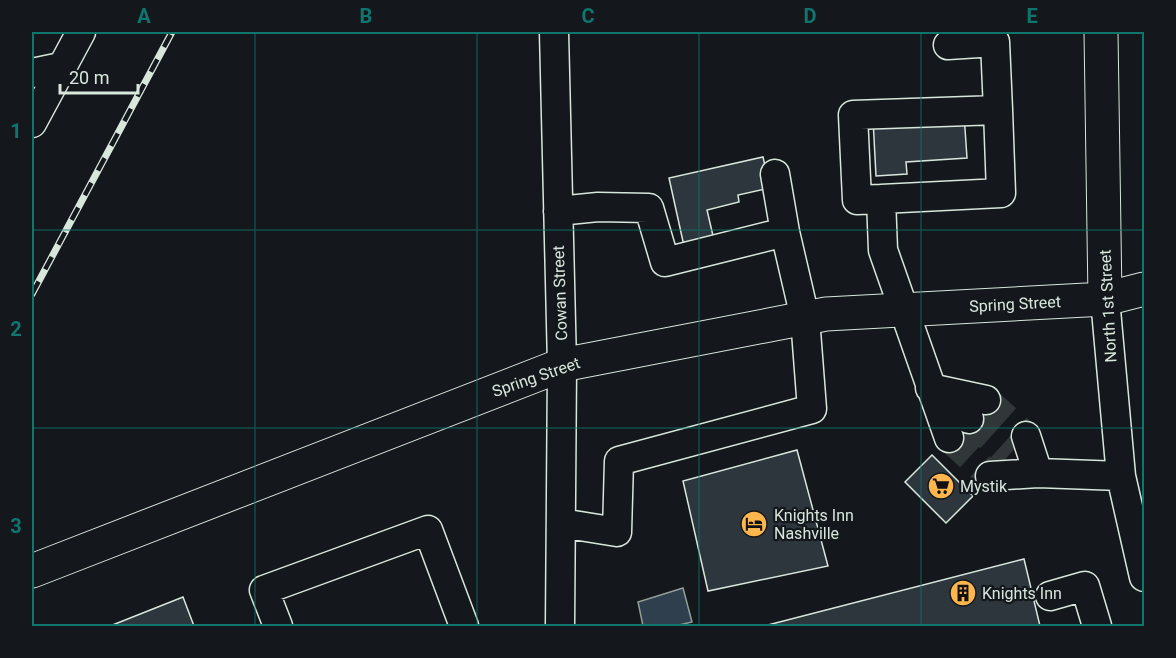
<svg xmlns="http://www.w3.org/2000/svg" width="1176" height="658" font-family="Roboto,sans-serif">
<rect width="100%" height="100%" fill="#14181c"/>
<path fill="#2f3f4d" stroke="#939e99" stroke-width="1.5" d="M683 588 692 622 675 626H643L638 602Z"/>
<path fill="#2c363c" stroke="#d8e6dc" stroke-width="1.5" d="M964 114 967 158 906 162 907 174 876 176 873 119Z
M763 157 770 188 738 195 739 202 707 210 714 240 684 246 669 178Z
M797 450 828 566 708 591 683 481Z
M932 455 973 496 946 523 905 482Z
M1024 559 1040 626H764Z
M183 597 194 626H110Z"/>
<g fill="none" stroke-linecap="round" stroke-linejoin="round">
<path stroke="#313739" stroke-width="28" stroke-dasharray="28 14" stroke-linecap="butt" d="M986 400 1026 436
M969 419 1009 455
M949 438 990 476"/>
<defs>
<path id="minor" d="M554 32 562 365 560 626
M948 45 995 42 998 110
M32 73 61 67
M32 123 81 32
M881 199 857 200 853 115 998 110 1001 193 881 199 883 250 949 438
M558 211 598 207 649 208 665 262 785 232 775 174
M1105 299 1121 476 1144 577
M930 388 986 400
M934 391 969 419
M1026 436 1038 473
M990 476 1038 473 1121 476
M561 523 617 532 619 461 812 409 805 318 785 232
M1050 596 1085 586 1097 626
M278 626 264 590 428 530 464 626"/>
<path id="major" d="M1101 32 1105 299
M32 571 562 365 826 314 1105 299 1144 289"/>
</defs>
<use href="#minor" stroke="#d8e6dc" stroke-width="31"/>
<use href="#major" stroke="#d8e6dc" stroke-width="35"/>
<use href="#minor" stroke="#14181c" stroke-width="28"/>
<use href="#major" stroke="#14181c" stroke-width="33"/>
<defs>
<path id="rail" d="M32 294 172 32"/>
</defs>
<use href="#rail" stroke="#d8e6dc" stroke-width="7"/>
<use href="#rail" stroke="#14181c" stroke-width="4.5" stroke-dasharray="14" stroke-linecap="butt"/>
</g>
<path fill="none" stroke="#0f766e" stroke-width="1.5" stroke-opacity="0.55" d="M255 32V626M477 32V626M699 32V626M921 32V626M32 230H1144M32 428H1144"/>
<defs>
<symbol id="supermarket-disc" viewBox="-11 -11 22 22"><circle r="9.5" fill="#ffb74d" stroke="#14181c"/><path d="M-6-5.5h2.5l.6 2H6L4.5 2H-2.5L-4.4-4H-6ZM-1.5 3.2a1.3 1.3 0 1 0 .1 0ZM3 3.2a1.3 1.3 0 1 0 .1 0Z" fill="#111"/></symbol>
<symbol id="hotel-disc" viewBox="-11 -11 22 22"><circle r="9.5" fill="#ffb74d" stroke="#14181c"/><path d="M-6-4.5h1.5V1H6V5H4.5V3h-9V5H-6ZM-4 0a1.8 1.8 0 1 1 3.6 0ZM.5 0V-2.5h3Q6-2.5 6 0Z" fill="#111"/></symbol>
<symbol id="building-disc" viewBox="-11 -11 22 22"><circle r="9.5" fill="#ffb74d" stroke="#14181c"/><path d="M-4-6H4V6H1V3H-1V6H-4ZM-2.5-4.3h1.7v1.8h-1.7ZM.8-4.3h1.7v1.8H.8ZM-2.5-1h1.7V.8h-1.7ZM.8-1h1.7V.8H.8Z" fill="#111"/></symbol>
</defs>
<g fill-rule="evenodd">
<use href="#supermarket-disc" x="926" y="471" width="30" height="30"/>
<use href="#hotel-disc" x="739" y="509" width="30" height="30"/>
<use href="#building-disc" x="948" y="578" width="30" height="30"/>
</g>
<g text-anchor="middle" dominant-baseline="central" stroke-width="4.5" stroke-linejoin="round" paint-order="stroke">
<g font-size="16" fill="#d8e6dc" stroke="#14181c">
<text transform="translate(560 293) rotate(-92)">Cowan Street</text>
<text transform="translate(1015 304) rotate(-3)">Spring Street</text>
<text transform="translate(1108 306) rotate(-93)">North 1st Street</text>
<text transform="translate(536 377) rotate(-19)">Spring Street</text>
</g>
<g font-size="16" fill="#d8e6dc" stroke="#14181c" text-anchor="start">
<text x="960" y="486">Mystik</text>
<text x="774" y="515">Knights Inn<tspan x="774" dy="18">Nashville</tspan></text>
<text x="982" y="593">Knights Inn</text>
</g>
</g>
<rect width="1176" height="658" fill="none" stroke="#14181c" stroke-width="66"/>
<path d="M60 84v9h78v-9" fill="none" stroke="#d8e6dc" stroke-width="3"/>
<text x="69" y="84" font-size="18" fill="#d8e6dc" stroke="#14181c" stroke-width="4.5" paint-order="stroke">20 m</text>
<rect x="33" y="33" width="1110" height="592" fill="none" stroke="#0f766e" stroke-width="2"/>
<g font-size="20" text-anchor="middle" font-weight="bold" fill="#0f766e">
<text x="144" y="23">A</text>
<text x="366" y="23">B</text>
<text x="588" y="23">C</text>
<text x="810" y="23">D</text>
<text x="1032" y="23">E</text>
<text x="16" y="138">1</text>
<text x="16" y="336">2</text>
<text x="16" y="533">3</text>
</g>
</svg>
